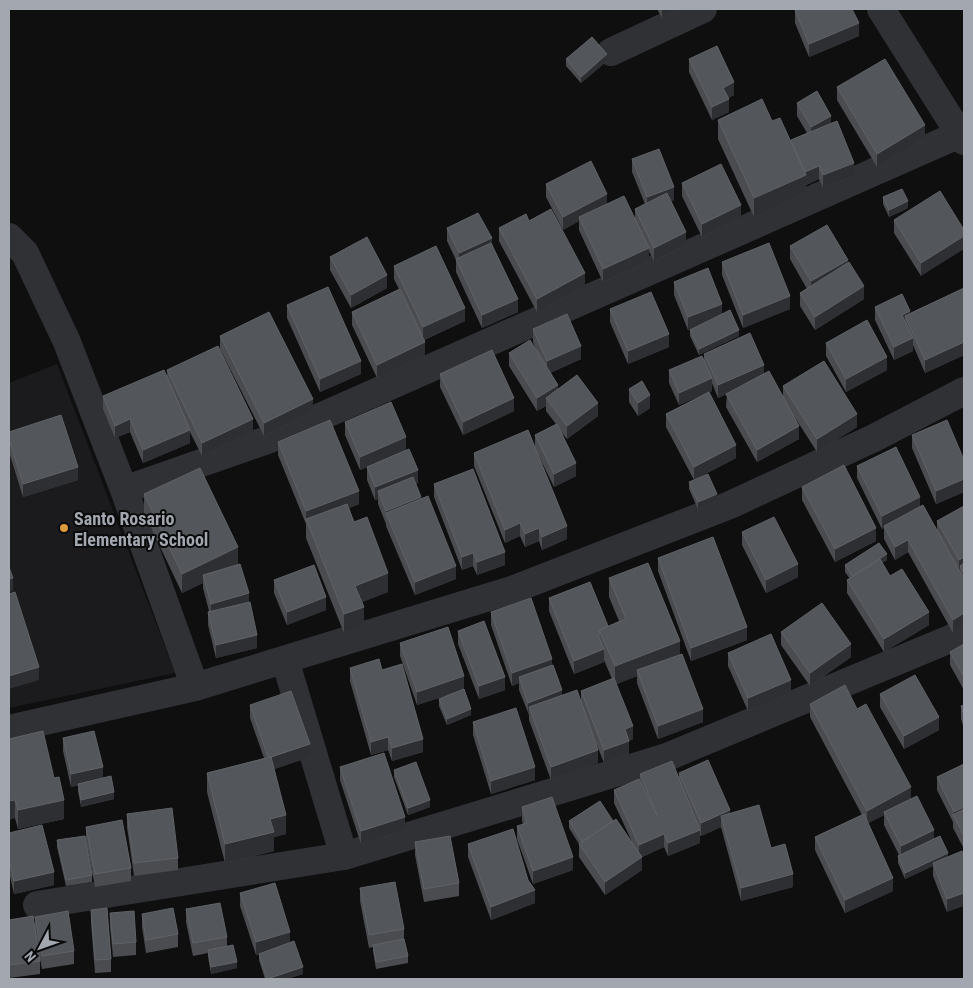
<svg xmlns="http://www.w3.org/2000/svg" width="973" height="988" font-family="'Roboto Condensed',sans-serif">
<rect width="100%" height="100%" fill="#0f0f10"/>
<path fill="#1b1b1d" d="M57 364 175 673 9 708V383Z"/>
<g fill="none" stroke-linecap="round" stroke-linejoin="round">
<path stroke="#303135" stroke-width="28" d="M881 9 964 141
M611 52 703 9
M9 237 25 253 67 342 124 490 195 687
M124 490 270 439 960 134
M285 660 344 856
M9 729 195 687 512 590 730 505 874 438 964 391
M37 905 344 856 667 757 950 639 964 632"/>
</g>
<path fill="#4a4c4f" d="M657 9H678L662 18Z
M795 10 859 36 809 57 795 23Z
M566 59 607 61 581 83 566 66Z
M689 59 734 95 728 98 729 112 712 120 689 72Z
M837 87 925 138 877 167 837 100Z
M797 103 831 124 854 176 823 188 819 179 806 185V193L754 217 718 139V120L772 121 791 143V140L807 133 797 116Z
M632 159 674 200 671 201 686 245 654 261 649 251V261L603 282 579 230V221L563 230 546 197V184L607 204 635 218V209L645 204 632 172Z
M682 183 741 218 702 237 682 196Z
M883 197 908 208 889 217 883 204Z
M894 220 964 230 921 276 894 233Z
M529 221 585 286 537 312 499 241V228Z
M447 228 492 244 518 312 482 328 456 272V260L447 241Z
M790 246 848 263 864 299 815 330 800 306V293L807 289 790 259Z
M330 257 387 288 351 308 330 270Z
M722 262 790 309 743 328 722 275Z
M394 266 465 321 424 340 425 355 377 378 352 325V312L399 289 394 279Z
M674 282 722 314 739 336 699 355 690 336V330L691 329 688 330 674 295Z
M964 288V355L925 373 913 345V351L894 360 875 320V307L910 313Z
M287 305 361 374 320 392 287 318Z
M610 309 669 347 628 364 610 322Z
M533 329 581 359 550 373 558 389 598 416 567 439 560 431 576 476 554 487 535 448V435L556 424 546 411V406L537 411 509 366V353L537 352 533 342Z
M220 336 313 412 264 436 220 349Z
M826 343 887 370 846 392 826 356Z
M704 354 764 374 783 397V386L857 427 817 452 794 416 799 439 757 462 726 407 727 394 718 398 712 383V391L709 392 736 458 694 480 666 427V414L707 393 679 405 669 383V370L704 362Z
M167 370 253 432 202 456 190 432V443L143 463 130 432 115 438 103 409V396L167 376Z
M440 374 514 411 463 435 440 387Z
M629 389 650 408 638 416 629 402Z
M345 422 406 450 418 483 416 484 421 499 456 579 415 595 386 526V524L378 504V499L375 500 367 480V467L360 470 345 435Z
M9 432 78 480 23 497 9 452Z
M912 435 964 460V492L936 504 912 448Z
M278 442 359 504 349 508 354 522 388 592 362 602 364 625 344 633 306 538V524L278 455Z
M474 453 567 539 542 550 539 541 525 547 520 536 505 543 474 466Z
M857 466 920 506 937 531V521L964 506V626L953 633 908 552 895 560 884 539V528L882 529 857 478Z
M689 482 717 501 698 509 689 489Z
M434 484 505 565 477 575 473 566 462 570 434 497Z
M802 487 876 541 835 562 802 500Z
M144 494 238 565 249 602 257 648 216 658 208 625V612L209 611 203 588V583L182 593 144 513Z
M742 532 798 577 766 593 742 545Z
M658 558 747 640 691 661 658 571Z
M887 560 882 563 890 576 929 625 884 652 847 593V580L850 579 845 572V565Z
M609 578 680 654 703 722 658 739 637 683V676L616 684 633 739 629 741V754L604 763 597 745 598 763 551 780 529 720V715L519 690V683L512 686 491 625V612L552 665 562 695 581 701V691L612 679 604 660V662L574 674 549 611V598L608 626 619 621 609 597Z
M274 580 326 610 287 625 274 593Z
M458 631 505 690 479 699 458 644Z
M781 632 851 657 810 686 781 645Z
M400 643 464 689 471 715 447 725 439 706V699L460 691 417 705 400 656Z
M964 644V690L950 665V652Z
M728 653 791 693 748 711 728 666Z
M350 668 382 670 423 752 392 761 388 750 371 755 350 681Z
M880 694 939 730 904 749 880 707Z
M810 704 857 709 911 799 934 839 948 853 947 912 933 876V866L905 879 898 863V856L899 855 884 825V815L868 823 893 891 845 913 815 850V837L862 815 810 717Z
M250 705 310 757 274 769 286 834 274 837V851L225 863 207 792V773L264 758 250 718Z
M964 705V729L961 719V706Z
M473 722 535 780 491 794 473 735Z
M63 738 103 778 114 799 81 807 78 791V785L71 787 63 751Z
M9 739 54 778 64 819 18 829 15 818Z
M964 764V849L953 828V822L937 790V777Z
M340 767 405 830 361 844 340 780Z
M394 770 430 807 408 815 394 777Z
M679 773 730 813 771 848 793 887 741 901 721 827 701 836 700 835V843L668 856 664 847 642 857V870L605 895 579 857V844L569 828V821H613L633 844 614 803V790L640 781V774L679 776Z
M522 807 573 870 533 884 517 839V826L523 825 522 820Z
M127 814 178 858V870L134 876 127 827Z
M86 827 131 868V881L95 887 86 840Z
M9 833 54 885 14 894 9 872Z
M57 840 92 875V882L66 886 57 847Z
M415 842 459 883V896L424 902 415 855Z
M468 844 535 903 491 920 468 857Z
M360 888 404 929V939L408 956V963L376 969 373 951V947L369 948 360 901Z
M240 893 290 943 303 974 286 979H265L259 960V954L256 955 240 906Z
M186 909 227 937V946L237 968 211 974 208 957V953L193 956 186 922Z
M91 910 111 959V972L95 973 91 923Z
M110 913 136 942V955L113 957 110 926Z
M142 914 178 934V947L146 953 142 927Z
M35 917 74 951V964L42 969 36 938 40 961V974L9 978V920L35 929Z"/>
<path fill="#2e2f32" d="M662 9H678L662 18Z
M859 23V36L809 57V44Z
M607 54V61L581 83V77Z
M734 82V95L723 101V88Z
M729 99V112L712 120V107Z
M831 116V129L811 140V127Z
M925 125V138L877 167V154Z
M854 163V176L823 188V175Z
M819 166V179L806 185V193L754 217V198L805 172Z
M674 187V200L647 210V197Z
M607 194V207L579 217V221L563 230V217Z
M908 201V208L889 217V210Z
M741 205V218L702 237V224Z
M686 232V245L654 261V248Z
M964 236V249L921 276V263Z
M492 238V251L459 266V253Z
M649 248V261L603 282V269Z
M848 260V273L811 294V281Z
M10 272V285L9 286V273Z
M585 273V286L537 312V299Z
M387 275V288L351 308V295Z
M864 286V299L815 330V317Z
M790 296V309L743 328V315Z
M518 299V312L482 328V315Z
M722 304V317L688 330V317Z
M465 308V321L423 340V327Z
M910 311V324L905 316V327L902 315Z
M739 330V336L699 355V349Z
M669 334V347L628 364V351Z
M913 338V351L894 360V347Z
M425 342V355L377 378V365Z
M964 342V355L925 373V360Z
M581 346V359L547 374V361Z
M887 357V370L846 392V379Z
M361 361V374L320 392V379Z
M764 365V378L718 398V385Z
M712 378V391L679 405V393Z
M558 385V398H546V406L537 411V398Z
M650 395V408L638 416V403Z
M514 398V411L463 435V422Z
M313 399V412L264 436V423Z
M598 403V416L567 439V426Z
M857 414V427L817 452V439Z
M130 419V432L115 438V426Z
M253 419V432L202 456V443Z
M799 426V439L757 462V450Z
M190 430V443L143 463V450Z
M406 437V450L360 470V457Z
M736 445V458L694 480V467Z
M576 463V476L554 487V474Z
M78 467V480L23 497V484Z
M418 470V483L381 498 378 491V499L375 500V487Z
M964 479V492L936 504V491Z
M359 491V504L308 524 306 519V524V511Z
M717 494V501L698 509V502Z
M421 497V510L386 514V511Z
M920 497V510L884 526V528L882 529V516Z
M520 523V536L505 543V530Z
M567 526V539L542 550V537Z
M539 528V541L525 547V534Z
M876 528V541L835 562V549Z
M908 540V552L895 560V547Z
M238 547V566L203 575V583L182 593V574Z
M505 552V565L477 575V562Z
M473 553V566L462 570V557Z
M887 554V560L852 583V576Z
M964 557V570L960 566 959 573V560Z
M798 564V577L766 593V580Z
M456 566V579L415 595V582Z
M388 573V592L355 605V586Z
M13 578V591L9 592V579Z
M249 593V606L211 617V604Z
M326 597V610L287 625V612Z
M364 607V625L344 633V614Z
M929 612V625L884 652V639Z
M964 613V626L953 633V620Z
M747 627V640L691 661V648Z
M257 635V648L216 658V645Z
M680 641V659L637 670V676L615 685V666Z
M851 644V657L810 686V673Z
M604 649V662L574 674V661Z
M552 659V672L519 677V683L512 686V673Z
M39 667V680L9 689V676Z
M464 676V689L417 705V692Z
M505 677V690L479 699V686Z
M791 680V693L748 711V698Z
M562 690V703L529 707 528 716V703Z
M471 709V715L447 725V719Z
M703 709V722L658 739V726Z
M939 717V730L904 749V736Z
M633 726V739L625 742V729Z
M388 737V750L371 755V742Z
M423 739V752L392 761V748Z
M629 741V754L604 763V750Z
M310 744V757L269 771V758Z
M598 750V763L551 780V767Z
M103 767V780L71 787V774Z
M535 767V780L491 794V781Z
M911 787V800L884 812V815L867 824V811Z
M114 792V799L81 807V800Z
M15 800V818L9 820V801Z
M64 800V819L18 829V810Z
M430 800V807L408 815V808Z
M964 807V820L954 817V812Z
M730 810V823L721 816V827L701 836V823Z
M286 815V834L274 837V851L225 863V844L270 819Z
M405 817V830L361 844V831Z
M700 830V843L668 856V843Z
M934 830V843L901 859V846Z
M664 834V847L639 858V845Z
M948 853V859L933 863V866L905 879V873Z
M573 857V870L533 884V871Z
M642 857V870L605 895V882Z
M54 872V885L14 894V881Z
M793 874V887L741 901V888Z
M893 878V891L845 913V900Z
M535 890V903L491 920V907Z
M964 893V906L947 912V899Z
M290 932V945L256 955V942Z
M237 962V968L211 974V967Z
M303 967V974L286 979H267Z"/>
<path fill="#53565a" stroke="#606267" d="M798 9H852L859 23 809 44 795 10Z
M592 37 607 54 581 77 566 59Z
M717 46 734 82 723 88 729 99 712 107 689 59Z
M885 59 925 125 877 154 837 87Z
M817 91 831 116 811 127 797 103Z
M762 99 772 121 780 118 806 175 754 198 718 120Z
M837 121 854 163 823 175 819 166 805 172 791 140Z
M659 149 674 187 647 197 632 159Z
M591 161 607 194 563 217 546 184Z
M721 164 741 205 702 224 682 183Z
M902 189 908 201 889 210 883 197Z
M940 191 964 230V236L921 263 894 220Z
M667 193 686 232 654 248 635 209Z
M624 196 649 248 603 269 579 217Z
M551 209 585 273 537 299 499 228 526 214 529 221Z
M478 213 492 238 459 253 447 228Z
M827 225 848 260 811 281 790 246Z
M367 237 387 275 351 295 330 257Z
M491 243 518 299 482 315 456 259Z
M769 243 790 296 743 315 722 262Z
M436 246 465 308 423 327 394 266Z
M849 262 864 286 815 317 800 293Z
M708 268 722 304 688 317 674 282Z
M328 287 361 361 320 379 287 305Z
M964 288V342L925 360 905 316Z
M400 289 425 342 377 365 352 312Z
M651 292 669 334 628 351 610 309Z
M902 294 910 311 902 315 913 338 894 347 875 307Z
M730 310 739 330 699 349 690 330Z
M269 312 313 399 264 423 220 336Z
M567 314 581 346 547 361 533 329Z
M867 320 887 357 846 379 826 343Z
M750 333 764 365 718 385 704 354Z
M530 340 558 385 537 398 509 353Z
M218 346 253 419 202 443 167 370Z
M492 350 514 398 463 422 440 374Z
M702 356 712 378 679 393 669 370Z
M824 361 857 414 817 439 783 386Z
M164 370 190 430 143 450 130 419 115 426 103 396Z
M769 371 799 426 757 450 726 394Z
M577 375 598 403 567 426 546 398Z
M642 381 650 395 638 403 629 389Z
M709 392 736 445 694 467 666 414Z
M391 402 406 437 360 457 345 422Z
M61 415 78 467 23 484 9 439V432Z
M330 420 359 491 306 511 278 442Z
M947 420 964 460V479L936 491 912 435Z
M557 424 576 463 554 474 535 435Z
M528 430 567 526 542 537 539 528 525 534 520 523 505 530 474 453Z
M896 447 920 497 882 516 857 466Z
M409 449 418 470 375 487 367 467Z
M844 465 876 528 835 549 802 487Z
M200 468 238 547 182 574 144 494Z
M473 469 505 552 477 562 473 553 462 557 434 484Z
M708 474 717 494 698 502 689 482Z
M413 477 421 497 386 511 378 491Z
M428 496 456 566 415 582 386 513Z
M347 504 354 522 367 517 388 573 355 586 364 607 344 614 306 519Z
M923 505 964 579V613L953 620 908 540 895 547 884 526Z
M964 506V557L959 560 937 521Z
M774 517 798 564 766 580 742 532Z
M713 537 747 627 691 648 658 558Z
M879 543 887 554 852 576 845 565Z
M880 559 890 576 902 569 929 612 884 639 847 580Z
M648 563 680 641 615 666 599 630 626 619 609 578Z
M964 563V574L960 566Z
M240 564 249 593 211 604 203 575Z
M314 565 326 597 287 612 274 580Z
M9 567 13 578 9 579Z
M590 582 608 626 599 630V634L598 635 604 649 574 661 549 598Z
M15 592 39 667 9 676V594Z
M531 598 552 659 512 673 491 612Z
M250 602 257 635 216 645 208 612Z
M822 603 851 644 810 673 781 632Z
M484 621 505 677 479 686 458 631Z
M448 627 464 676 417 692 400 643Z
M771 634 791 680 748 698 728 653Z
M964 644V677L950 652Z
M682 654 703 709 658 726 637 670Z
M379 659 382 670 402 664 423 739 392 748 388 737 371 742 350 668Z
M553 665 562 690 528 703 519 677Z
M915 675 939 717 904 736 880 694Z
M614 678 633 726 625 729 629 741 604 750 581 691Z
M845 685 857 709 866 704 911 787 867 811 810 704Z
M464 689 471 709 447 719 439 699Z
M577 690 598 750 551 767 529 707Z
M291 691 310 744 271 757H268L250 705Z
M964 705V716L961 706Z
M516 708 535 767 491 781 473 722Z
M43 731 54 778 59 777 64 800 18 810 15 800 9 801V739Z
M94 731 103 767 71 774 63 738Z
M384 753 405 817 361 831 340 767Z
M271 757 286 815 270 819 274 832 225 844 207 773Z
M708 760 730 810 701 823 679 773Z
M672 761 700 830 668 843 664 834 639 845 614 790 639 779 657 815 640 774Z
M416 762 430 800 408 808 394 770Z
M964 764V807L954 812 937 777Z
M111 776 114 792 81 800 78 784Z
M917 796 934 830 901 846 884 812Z
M552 797 573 857 533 871 517 826 527 823 522 807Z
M600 801 613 821 582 842 569 821Z
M759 805 771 848 785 844 793 874 741 888 721 816Z
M172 808 178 858 134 863 127 814Z
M964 809V836L953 815Z
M864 814 893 878 845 900 815 837Z
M616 819 642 857 605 882 579 844Z
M122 820 131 868 95 874 86 827Z
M42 825 54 872 14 881 9 859V833Z
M513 829 528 880 535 890 491 907 468 844Z
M85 836 92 875 66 880 57 840Z
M450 836 459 883 424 889 415 842Z
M940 836 948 853 905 873 898 856Z
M962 851 964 856V893L947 899 933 863Z
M395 882 404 929 369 935 360 888Z
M275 883 290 932 256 942 240 893Z
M220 903 227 937 193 943 186 909Z
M107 908 111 959 95 960 91 910Z
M173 908 178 934 146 940 142 914Z
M68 911 74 951 42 956 35 917Z
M134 911 136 942 113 944 110 913Z
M33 916 40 961 9 965V920Z
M404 939 408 956 376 962 373 945Z
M294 941 303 967 267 979 259 954Z
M233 945 237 962 211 967 208 950Z"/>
<circle fill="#dd9a3a" stroke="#0a0a0b" stroke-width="2" cx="64" cy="528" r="5"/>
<g text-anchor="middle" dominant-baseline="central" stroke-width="4" stroke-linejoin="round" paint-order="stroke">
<g font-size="18" font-weight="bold" fill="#a2a7b0" stroke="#0a0a0b" text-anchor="start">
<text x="74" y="518">Santo Rosario<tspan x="74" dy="21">Elementary School</tspan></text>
</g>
</g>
<rect width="973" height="988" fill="none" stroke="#a2a7b0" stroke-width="20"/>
<g transform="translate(40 948) rotate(229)" stroke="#0a0a0b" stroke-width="4" paint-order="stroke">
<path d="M0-4L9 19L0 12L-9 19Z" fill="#a2a7b0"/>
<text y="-8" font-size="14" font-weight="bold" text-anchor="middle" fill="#a2a7b0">N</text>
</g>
</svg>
